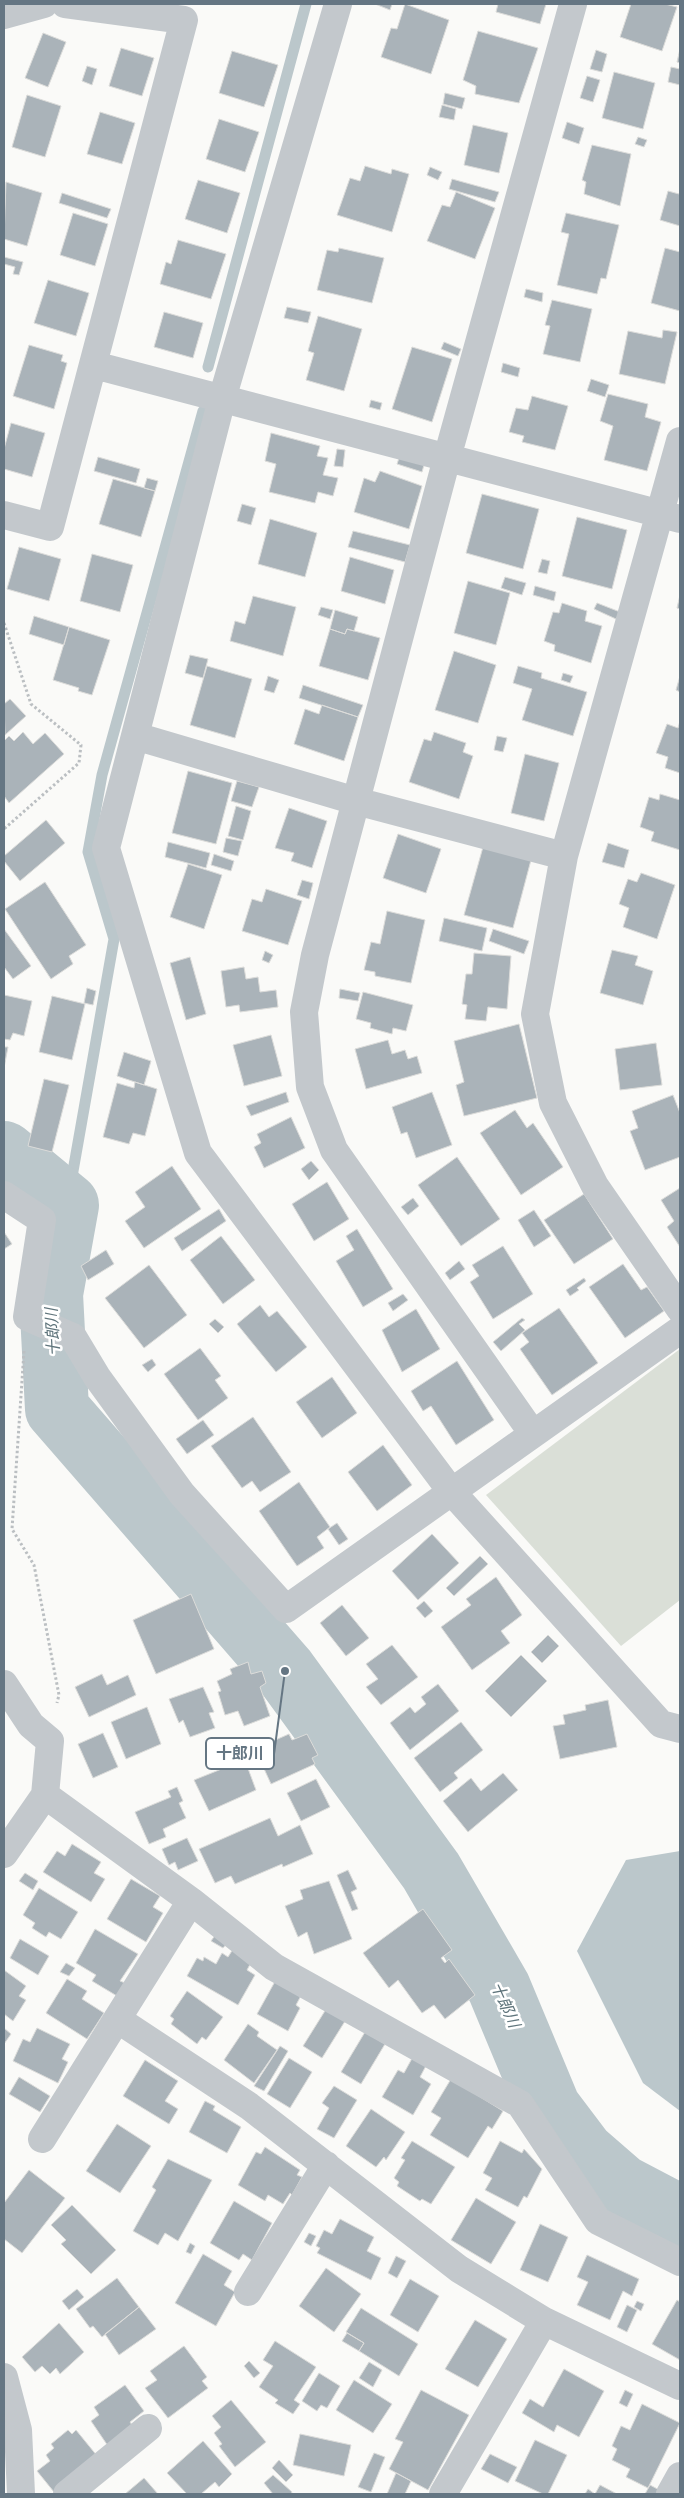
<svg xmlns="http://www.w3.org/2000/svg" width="684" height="2498" font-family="'Alegreya Sans','Noto Sans JP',sans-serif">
<rect width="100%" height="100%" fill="#fafaf8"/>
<path fill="#dadfd7" d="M680 1349V1600L621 1646 486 1495Z"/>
<path fill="#bbc7cb" d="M680 1851V2111L643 2083 577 1951 626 1860Z"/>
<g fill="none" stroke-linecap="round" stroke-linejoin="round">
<path stroke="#bbc7cb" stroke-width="11" d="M208 367 306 4
M67 1205 114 939 88 852 102 775 203 411"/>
<path stroke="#bbc7cb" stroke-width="64" d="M4 1153 67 1205 51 1294 57 1409 285 1671 431 1871 499 1988 549 2108 583 2153 621 2186 680 2217"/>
</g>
<path fill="#aab3b9" stroke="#dcdcda" d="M375 4H392L390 10Z
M405 4 449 20 431 74 381 57 391 28 397 29Z
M498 4H546L540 24 496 12Z
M631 4H665L677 7 662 51 620 37Z
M478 31 538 48 519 103 475 94 476 86 463 80Z
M43 33 66 42 48 87 25 78Z
M121 48 154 58 142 96 109 86Z
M680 49V63L677 62Z
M596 50 607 54 602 72 590 69Z
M232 51 278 65 264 107 219 93Z
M87 66 97 69 92 85 82 81Z
M671 67 680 69V85L668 82Z
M614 72 655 83 643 129 602 118Z
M587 76 600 80 593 102 580 98Z
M445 93 465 98 462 109 443 104Z
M27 95 61 106 45 157 12 147Z
M442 105 456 109 454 120 439 117Z
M100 112 135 123 122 164 87 154Z
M219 119 259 132 245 172 206 159Z
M567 122 584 128 579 144 562 138Z
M473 125 508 133 499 173 464 165Z
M638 137 647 140 644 147 635 144Z
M592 145 631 154 620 206 584 194 586 182 582 180Z
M365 166 391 174 392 169 409 174 392 232 337 215 350 178 360 181Z
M430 167 442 172 438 180 427 175Z
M452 179 499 192 495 202 449 189Z
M198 180 240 193 227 233 185 219Z
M6 182 42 193 27 246 4 239Z
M668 191 679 194 680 191V226L660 220Z
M456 192 495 208 475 259 427 241 442 205 450 207Z
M62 193 111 209 107 218 59 203Z
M73 213 108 224 95 266 60 255Z
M566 213 619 225 606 279 601 278 597 294 557 285 569 234 561 232Z
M178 240 226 254 211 299 160 284 166 262 171 264Z
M339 248 384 258 372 303 317 290 327 250 338 252Z
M665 248 680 252V311L651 303Z
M4 257 23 262 19 275 13 274 15 267 4 264Z
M48 280 89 293 76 336 34 323Z
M526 289 543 293 542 302 524 297Z
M552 300 592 309 580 362 543 354 550 326 545 325Z
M287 307 311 312 308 323 284 318Z
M164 312 203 323 193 358 154 347Z
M318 316 362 329 344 391 306 380 314 353 308 351Z
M663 330 677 332 665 384 619 374 628 331 662 338Z
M444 342 461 349 458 356 441 349Z
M29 345 63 355 61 361 67 363 54 409 13 396Z
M412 347 452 359 432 422 392 409Z
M503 363 520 368 518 377 501 372Z
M591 379 609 385 605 397 587 391Z
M608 394 648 404 645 417 661 422 647 471 604 460 613 426 600 421Z
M532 396 568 406 555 450 522 442 524 436 509 432 516 408 528 410Z
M371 400 382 403 380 410 369 407Z
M11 423 45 433 32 477 4 469V449Z
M271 433 320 446 317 456 328 458 323 475 338 478 333 496 318 492 315 503 269 492 276 464 265 461Z
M337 449 345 450 343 467 334 466Z
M98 457 140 469 136 483 94 471Z
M399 458 424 465 422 472 397 464Z
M380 471 422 486 409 529 354 512 364 478 375 482Z
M147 478 158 481 155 491 144 488Z
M113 479 155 491 141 537 99 524Z
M482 494 539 509 523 569 466 553Z
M242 504 256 508 251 525 237 521Z
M577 517 627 530 612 589 562 576Z
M270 519 317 533 305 577 258 564Z
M353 531 410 545 405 562 348 547Z
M19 547 61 559 49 601 7 589Z
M92 554 133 565 120 612 80 601Z
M350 557 394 570 385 604 341 591Z
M542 559 550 561 547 574 538 572Z
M505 577 526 583 522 595 501 588Z
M468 581 510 593 496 645 454 633Z
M535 586 556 592 554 601 533 595Z
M680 595V609L677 608Z
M253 596 296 607 283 656 230 641 235 621 245 624Z
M562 603 587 611 585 621 602 626 591 663 554 651 555 645 544 641 553 612 559 613Z
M597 603 620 612 616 619 594 609Z
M321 607 333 610 330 619 318 615Z
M335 610 358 617 354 631 347 629 345 634 330 629Z
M34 616 69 627 64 645 29 634Z
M69 627 110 640 92 695 78 691 79 688 53 680Z
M330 629 345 634 347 629 380 638 368 680 319 666Z
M454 651 496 665 478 723 435 710Z
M190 655 208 659 203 678 185 673Z
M207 666 252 679 235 738 190 725Z
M518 666 542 673 541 678 587 692 573 736 522 720 532 689 513 683Z
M563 673 573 676 570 683 561 680Z
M268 676 279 680 274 693 264 690Z
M680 676V692L676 690Z
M303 685 363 705 358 717 299 698Z
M10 699 26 716 5 735 4 704Z
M322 705 358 717 344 761 294 744 305 709 319 714Z
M680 721V773L665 768 668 757 656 753 667 724 678 728Z
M23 732 33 744 45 733 64 754 9 803 4 796V741L9 736 14 741Z
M434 732 466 743 463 752 473 756 459 799 409 782 424 739 431 741Z
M497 736 507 738 503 752 494 750Z
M525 754 559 763 544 821 511 813Z
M188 771 232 783 216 844 172 833Z
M237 781 259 787 252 807 231 801Z
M660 794 680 800V850L651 841 654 832 640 827 649 797 659 800Z
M236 806 251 811 243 840 228 836Z
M289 808 327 821 312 868 291 861 294 853 275 848Z
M46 820 65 843 20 881 4 861V856Z
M398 834 441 849 426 893 383 878Z
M226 838 242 841 238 856 223 852Z
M168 842 210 853 206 868 165 857Z
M608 843 629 850 624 868 602 862Z
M483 847 531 860 513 928 464 915Z
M214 854 234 861 231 871 211 865Z
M188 864 222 875 204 929 170 917Z
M641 873 675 885 657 939 623 927 629 908 619 904 628 879 637 882Z
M302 880 313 883 309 899 297 895Z
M45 882 86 945 69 956 73 964 51 979 5 909Z
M266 889 302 901 288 945 242 931 252 899 262 902Z
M387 911 425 920 411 983 375 976V972L364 970 371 942 380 944Z
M444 918 487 928 482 951 439 941Z
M4 929 31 966 13 979 4 967Z
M493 929 529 941 524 954 489 941Z
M612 950 638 956 635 965 653 971 643 1005 600 993Z
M265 951 273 955 269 963 262 960Z
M474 953 511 956 507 1009 488 1007 486 1021 465 1019 467 1005 462 1004 466 974H472Z
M190 957 206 1014 186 1020 170 963Z
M244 967 246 979 258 977 260 992 276 990 278 1007 240 1012 239 1005 226 1007 221 971Z
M87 988 96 991 93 1005 84 1003Z
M340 989 360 993 358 1001 339 998Z
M363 992 413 1005 406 1031 393 1028 392 1034 370 1028 371 1023 356 1019Z
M4 995 32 1001 24 1036 13 1033 10 1040 4 1039Z
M52 996 85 1004 72 1060 39 1052Z
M519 1024 537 1098 464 1116 456 1085 464 1082 454 1041Z
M271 1035 282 1076 244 1086 233 1045Z
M388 1040 392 1054 405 1050 408 1059 417 1056 422 1073 366 1089 355 1049Z
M656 1043 662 1085 620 1090 615 1049Z
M4 1047H8L4 1068Z
M124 1052 151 1061 144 1085 117 1076Z
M44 1079 69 1085 52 1152 28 1146Z
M135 1082 157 1089 145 1136 133 1133 129 1144 103 1137 117 1083 134 1088Z
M286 1092 289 1102 251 1116 246 1106Z
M432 1092 452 1145 416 1158 407 1132 401 1134 392 1107Z
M673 1095 680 1113V1157L645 1170 630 1131 638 1128 632 1111Z
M515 1110 527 1128 533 1123 563 1167 521 1195 480 1133Z
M291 1117 305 1148 264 1168 254 1147 261 1143 257 1134Z
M457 1157 500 1219 461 1246 418 1185Z
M311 1161 319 1170 309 1180 301 1169Z
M172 1166 201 1209 144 1248 125 1221 145 1207 135 1192Z
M327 1182 349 1219 314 1241 292 1204Z
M680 1188V1247L667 1227 674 1221 661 1200Z
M584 1194 613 1239 574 1264 544 1220Z
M413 1198 419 1206 408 1215 401 1207Z
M219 1209 226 1221 182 1251 174 1238Z
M534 1210 551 1236 534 1247 518 1220Z
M357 1229 393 1289 363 1307 336 1261 354 1250 346 1236Z
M4 1232 12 1244 4 1249Z
M221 1236 255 1280 223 1304 190 1260Z
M503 1246 533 1294 493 1319 470 1282 479 1276 472 1265Z
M106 1250 114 1264 88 1280 81 1266Z
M459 1261 465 1269 450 1280 445 1273Z
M623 1264 641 1290 647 1287 664 1311 625 1338 589 1287Z
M149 1265 187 1315 144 1348 105 1298Z
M584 1278 586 1281 577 1288 579 1290 570 1296 566 1290Z
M403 1294 408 1300 393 1311 388 1303Z
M260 1305 269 1317 277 1311 307 1347 276 1372 237 1324Z
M559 1308 598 1363 552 1395 520 1349 529 1342 522 1333Z
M416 1309 440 1349 402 1372 382 1330Z
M522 1318 525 1320 519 1324 525 1330 501 1351 493 1342Z
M215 1319 224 1327 218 1333 209 1324Z
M200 1348 221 1376 215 1380 228 1398 198 1420 164 1374Z
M152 1359 156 1365 148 1372 142 1365Z
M457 1361 494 1420 456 1445 431 1406 423 1411 411 1391Z
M332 1377 357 1413 322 1438 296 1402Z
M253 1417 291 1472 260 1492 252 1481 242 1488 211 1446Z
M203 1420 214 1435 187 1454 176 1439Z
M383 1445 412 1485 377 1511 348 1472Z
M299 1482 330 1527 317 1537 324 1548 297 1566 259 1511Z
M337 1523 348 1539 339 1545 328 1529Z
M432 1534 459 1563 418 1600 392 1571Z
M480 1556 488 1564 454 1596 446 1588Z
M496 1577 522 1615 501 1631 510 1643 472 1670 441 1627 471 1605 466 1599Z
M191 1594 214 1649 156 1674 133 1620Z
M424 1601 433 1611 425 1618 416 1608Z
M342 1605 369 1638 346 1656 320 1623Z
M548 1635 559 1646 542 1663 531 1652Z
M392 1645 418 1677 381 1705 366 1687 378 1679 366 1664Z
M521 1655 547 1681 511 1717 485 1691Z
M248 1662 251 1674 262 1671 266 1683 260 1687 270 1716 244 1726 238 1711 225 1715 218 1692 221 1691 217 1681 232 1674 230 1669Z
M102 1674 107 1685 128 1675 136 1695 89 1717 75 1687Z
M438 1684 459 1711 410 1750 390 1723 410 1707 415 1713 426 1704 421 1697Z
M203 1687 214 1712 209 1713 215 1728 190 1737 183 1720 179 1723 169 1699Z
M608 1700 617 1747 560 1759 553 1726 565 1724 563 1715 586 1710 585 1705Z
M147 1707 161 1744 126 1759 111 1722Z
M461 1722 483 1750 454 1773 458 1778 440 1792 414 1758Z
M103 1733 118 1767 93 1778 78 1744Z
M289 1734 292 1740 307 1734 318 1755 312 1758 315 1764 271 1784 255 1749Z
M246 1763 256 1790 209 1811 194 1780 234 1764 236 1769Z
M503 1773 518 1790 468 1832 443 1801 471 1778 481 1791Z
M316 1779 330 1807 301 1821 287 1793Z
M177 1787 183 1801 179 1803 186 1818 163 1829 166 1837 149 1844 135 1812 171 1797 168 1791Z
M270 1818 278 1836 300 1825 313 1854 283 1867 282 1864 235 1884 231 1876 215 1883 199 1849Z
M187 1838 198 1861 178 1870 175 1862 169 1865 162 1849Z
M72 1844 101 1862 94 1873 105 1879 91 1902 43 1872 57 1851 65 1856Z
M348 1870 357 1889 351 1892 358 1909 352 1911 337 1875Z
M25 1873 38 1881 33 1890 19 1881Z
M131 1879 160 1896 153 1907 163 1913 146 1942 107 1919Z
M329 1881 352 1939 314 1954 307 1932 298 1937 285 1906 303 1899 300 1890Z
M39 1888 78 1912 61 1939 49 1932 46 1937 32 1928 35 1923 23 1915Z
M423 1909 452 1950 441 1958 445 1963 449 1959 475 1995 445 2019 434 2005 422 2013 398 1980 389 1988 363 1953Z
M95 1929 138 1954 120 1981 125 1983 117 1996 92 1981 96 1975 76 1963Z
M216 1934 228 1942 223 1948 211 1941Z
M20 1939 49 1956 38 1975 10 1958Z
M235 1946 254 1957 247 1970 255 1975 238 2005 187 1976 197 1958 203 1961 204 1957 216 1964 222 1953 228 1957Z
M66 1963 75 1968 69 1976 60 1972Z
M4 1970 26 1986 19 1996 26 2000 13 2021 4 2014Z
M278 1976 304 1990 296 2005 300 2008 288 2031 257 2014Z
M67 1979 87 1991 82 1999 104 2013 87 2039 46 2013Z
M187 1991 223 2017 206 2040 202 2037 197 2044 171 2024 174 2019 170 2016Z
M328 2006 347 2018 322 2058 303 2046Z
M248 2024 259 2032 257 2036 277 2050 254 2083 224 2060Z
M4 2028 11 2034 4 2044Z
M37 2028 70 2044 62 2059 68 2062 58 2083 13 2061 23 2039 30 2042Z
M365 2032 385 2044 361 2084 341 2072Z
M280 2046 288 2051 264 2091 254 2086Z
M415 2053 428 2062 420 2077 431 2084 413 2115 382 2097 398 2070 404 2073Z
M289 2058 312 2072 290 2108 267 2094Z
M145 2060 178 2081 165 2101 178 2109 169 2124 123 2096Z
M19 2077 50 2096 40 2112 9 2094Z
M451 2079 503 2111 492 2129 488 2126 468 2158 430 2135 441 2118 431 2112Z
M334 2086 357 2100 334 2138 317 2129 329 2108 322 2103Z
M205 2101 215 2106 213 2110 241 2127 227 2153 189 2132Z
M371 2109 405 2132 386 2160 384 2157 376 2167 346 2146Z
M117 2124 151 2146 120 2193 86 2171Z
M412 2141 455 2167 431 2204 422 2199 420 2201 397 2186 399 2182 394 2178 405 2160 401 2158Z
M500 2141 522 2153 524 2149 542 2169 527 2198 524 2196 518 2207 485 2190 492 2178 483 2173Z
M265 2147 300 2170 297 2175 302 2177 292 2195 290 2193 283 2204 268 2195 265 2201 238 2185 256 2152 261 2154Z
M168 2159 212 2180 178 2241 165 2233 158 2245 133 2231 156 2190 152 2187Z
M29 2170 65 2198 22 2253 4 2239V2203Z
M476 2198 516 2222 491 2264 451 2240Z
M234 2201 272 2223 252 2260 243 2254 239 2260 210 2243Z
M72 2205 116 2250 91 2274 61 2244 66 2240 51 2225Z
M340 2219 374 2237 367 2251 381 2258 371 2280 317 2253 320 2248 316 2246 324 2230 332 2234Z
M540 2224 568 2237 548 2282 520 2270Z
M309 2233 316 2236 311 2246 304 2242Z
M190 2243 195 2246 191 2254 186 2252Z
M203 2254 232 2271 224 2285 235 2292 216 2326 175 2303Z
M587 2255 639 2279 632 2296 623 2291 610 2320 577 2305 588 2282 577 2277Z
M396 2256 406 2261 397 2278 388 2273Z
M326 2268 361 2294 334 2332 299 2306Z
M117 2278 139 2307 102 2337 93 2326 90 2328 76 2309Z
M410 2279 439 2296 418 2332 390 2315Z
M77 2289 84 2297 69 2310 62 2301Z
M677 2300 680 2302V2360L652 2344Z
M637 2301 644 2304 641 2311 634 2307Z
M627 2305 637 2310 627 2332 617 2327Z
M139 2307 156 2329 119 2355 105 2334Z
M361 2308 418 2344 399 2376 359 2351 364 2343 346 2332Z
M475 2320 507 2339 478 2387 445 2369Z
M59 2323 84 2352 60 2374 56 2368 50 2374 42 2366 35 2372 22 2357Z
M347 2333 364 2343 359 2351 342 2341Z
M275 2341 316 2367 294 2400 300 2404 293 2414 275 2403 278 2400 259 2387 273 2366 263 2360Z
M184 2346 207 2377 202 2381 208 2388 168 2418 145 2388 157 2380 150 2371Z
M249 2361 260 2373 254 2378 244 2366Z
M369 2362 382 2370 373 2387 359 2378Z
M564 2369 604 2391 579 2437 557 2425 554 2432 522 2413 530 2399 543 2407Z
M319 2373 340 2386 327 2408 321 2405 317 2411 302 2401Z
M354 2380 392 2404 373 2433 336 2410Z
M125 2385 144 2411 130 2422 134 2428 108 2446 91 2421 99 2415 94 2407Z
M421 2390 469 2415 428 2490 389 2469 403 2442 395 2439Z
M625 2390 633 2394 627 2407 619 2403Z
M231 2400 266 2442 235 2467 219 2446 222 2444 214 2433 221 2427 212 2416Z
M642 2404 680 2423 648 2488 626 2477 630 2469 612 2460 617 2449 612 2446 621 2426 630 2430Z
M68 2430 72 2434 76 2430 98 2457 54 2492 37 2471 50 2461 46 2455 54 2448 51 2444Z
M300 2434 351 2445 344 2476 293 2465Z
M535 2440 567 2455 548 2494H543L515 2481Z
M203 2441 232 2474 219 2487 215 2482 201 2494H187L167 2473Z
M374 2453 385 2457 371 2492 358 2487Z
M490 2454 517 2467 508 2483 481 2469Z
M279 2460 293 2475 286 2482 272 2468Z
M396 2473 411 2481 405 2494H387Z
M273 2475 292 2492 291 2494H273L264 2483Z
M144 2478 158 2494H125Z
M600 2485 617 2494H585L588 2489 595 2494Z
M650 2485 663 2492 662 2494H645Z"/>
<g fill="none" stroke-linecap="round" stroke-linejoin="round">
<path stroke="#bbbfc2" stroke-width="3" stroke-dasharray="2.5 2.5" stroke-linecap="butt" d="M4 623 31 704 81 745 79 763 4 829
M24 1351 12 1529 34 1565 59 1695 57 1703"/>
<path stroke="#c3c8cc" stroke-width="28" d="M338 4 222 399 106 848 198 1153 451 1491 661 1724 680 1729
M4 15 44 4
M94 365 680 519
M680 441 564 856 535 1014 553 1103 595 1186 680 1309
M4 515 50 527 184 20 65 4
M135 736 356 801 564 856
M4 1195 42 1220 27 1317 73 1337 97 1377 182 1494 286 1609 680 1330
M533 1434 334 1150 310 1087 304 1012 315 955 447 458 573 4
M4 1684 31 1725 50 1741 45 1795 4 1854
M45 1795 191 1901 274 1967 520 2104 598 2221 680 2262
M117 2019 249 2106 459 2269 544 2321 680 2386
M42 2139 191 1901
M248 2292 326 2165
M4 2377 18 2430 21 2494
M67 2494 148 2428
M443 2494 544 2321
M670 2494 680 2476"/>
</g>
<g text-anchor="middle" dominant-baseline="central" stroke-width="5" stroke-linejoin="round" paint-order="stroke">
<g font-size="16" font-style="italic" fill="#60757c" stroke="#fff">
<text transform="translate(53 1332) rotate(-93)">十郎川</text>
<text transform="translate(505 2005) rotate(66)">十郎川</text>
</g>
</g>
<path fill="none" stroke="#657683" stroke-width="2" d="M285 1671L274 1754"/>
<circle fill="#657683" stroke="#fff" stroke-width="2" cx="285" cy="1671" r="5"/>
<rect fill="#fff" stroke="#657683" stroke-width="2" x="206" y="1738" width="68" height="31" rx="5"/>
<g font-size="16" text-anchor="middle" font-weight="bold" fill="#657683">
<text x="240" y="1759">十郎川</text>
</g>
<rect width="684" height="2498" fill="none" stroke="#657683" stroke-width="10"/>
</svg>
